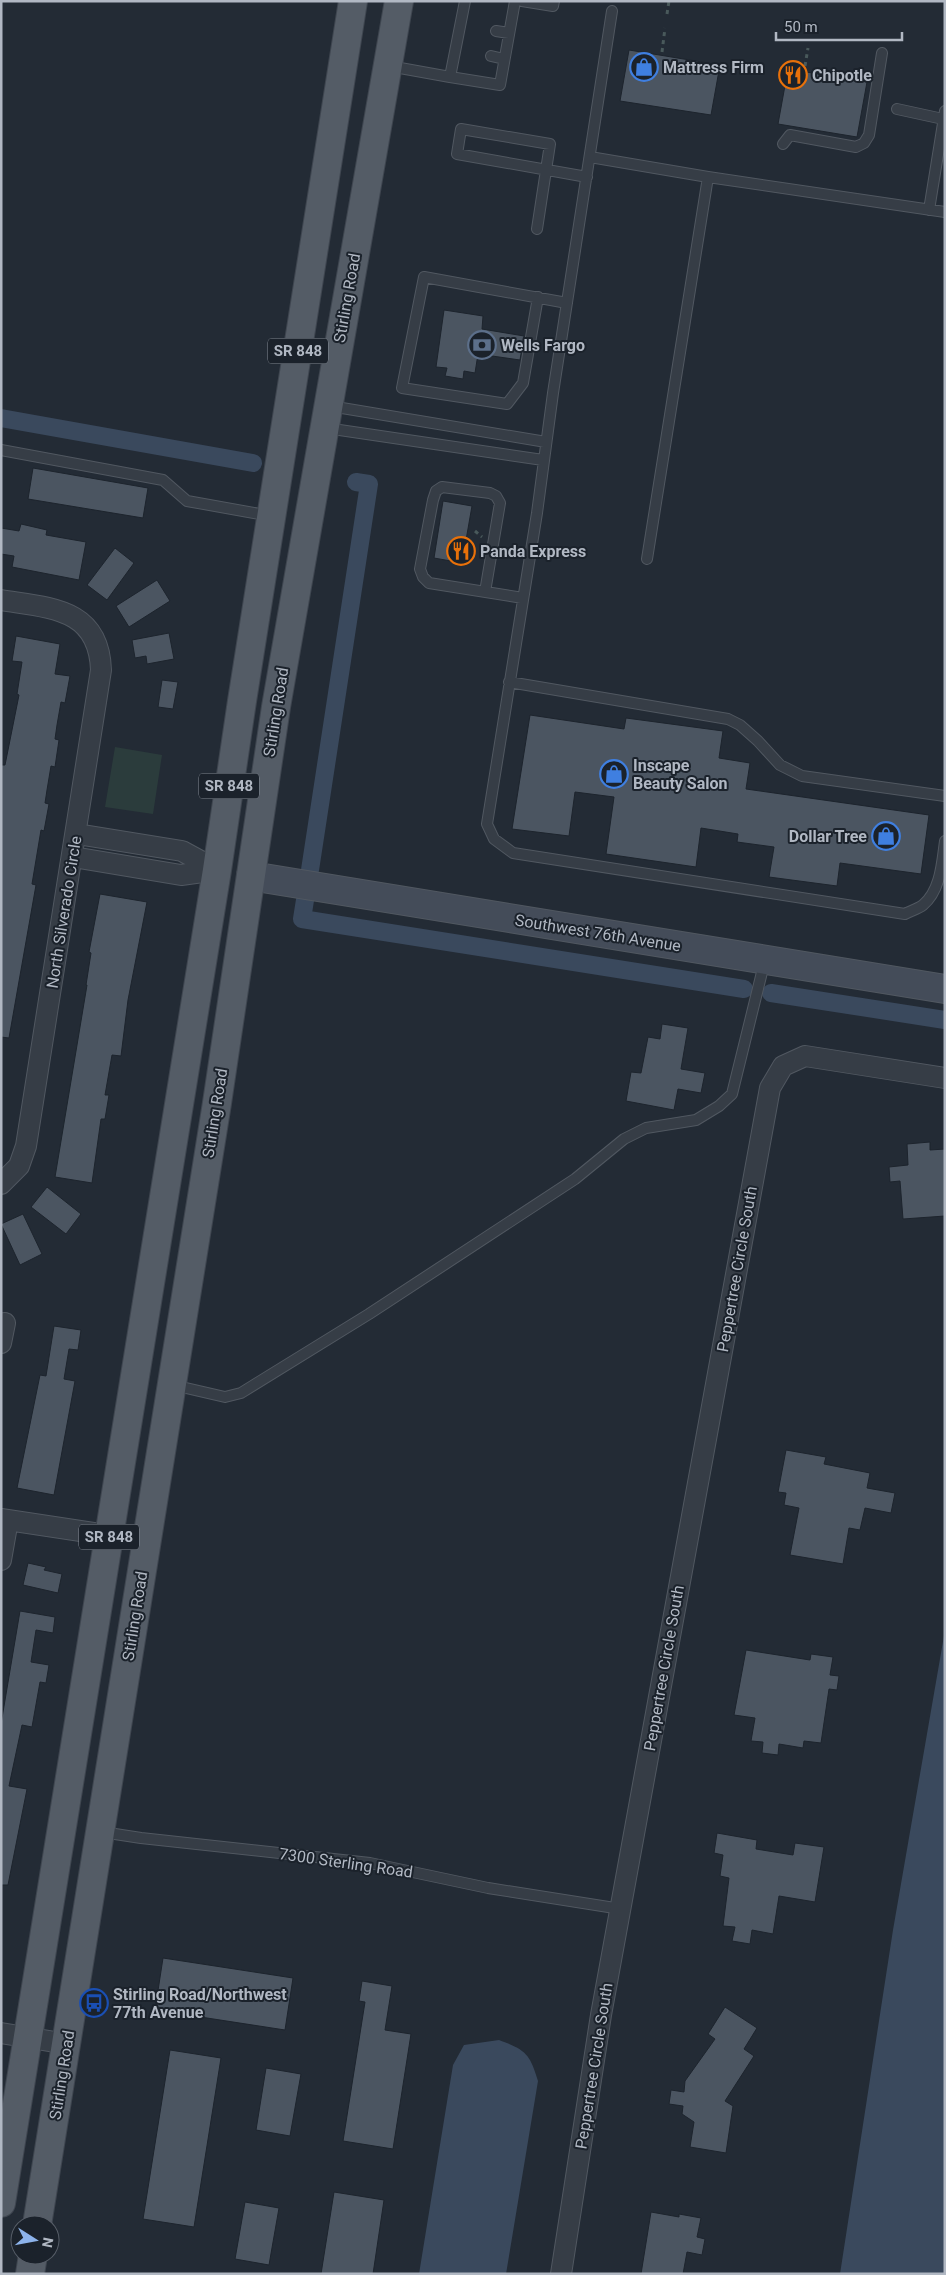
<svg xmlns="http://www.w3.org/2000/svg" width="946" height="2275" font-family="Roboto,sans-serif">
<rect width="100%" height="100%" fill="#232b35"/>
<path fill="#2b3c3c" d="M115 747 162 755 153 814 105 807Z"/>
<path fill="#3a495d" d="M945 1630V2274H840L893 1930Z
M499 2040C526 2050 530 2054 538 2081L506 2274H419L453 2065 464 2045Z"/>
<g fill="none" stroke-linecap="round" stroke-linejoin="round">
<path stroke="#3a495d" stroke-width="18" d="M1 418 253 463
M310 870 369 484 356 482
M305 900 302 919 744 989
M771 993 945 1020"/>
</g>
<path fill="#4b5561" stroke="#1d242d" d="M629 50 720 65 711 115 620 101Z
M788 69 867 82 857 137 778 124Z
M444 310 483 316 482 329 524 336 520 360 478 354 475 373 464 371 463 379 445 376 447 368 436 367Z
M33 468 148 488 143 518 28 499Z
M443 501 472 506 462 563 434 558Z
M21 524 47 530 46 535 86 542 79 580 12 567 14 556 1 554V528L19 531Z
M115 548 134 563 107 600 87 585Z
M157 580 170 601 129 627 116 606Z
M169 633 174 659 147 664 146 656 135 658 132 640Z
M16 636 60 644 55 674 70 676 65 703 61 702 57 725 55 739 59 740 55 767 51 766 47 790 45 803 49 804 44 831 41 830 32 884 36 885 9 1038 1 1037V765H5L19 695 17 694 22 662 12 661Z
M162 680 178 682 173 709 158 707Z
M530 715 624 729 626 718 723 731 719 758 750 763 746 789 929 815 921 874 840 863 837 886 769 877 774 847 737 842 738 834 701 828 696 867 606 854 614 797 575 792 569 836 512 829Z
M100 894 147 902 128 1000 121 1056 112 1055 105 1095H109L105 1119H101L92 1183 55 1177 87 985H86L91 953 89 952Z
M662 1024 688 1028 681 1069 705 1073 701 1093 678 1089 674 1110 626 1101 631 1072 641 1073 648 1037 660 1039Z
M930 1142V1150L945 1149V1216L903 1219 900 1181 890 1182 889 1167 908 1165 907 1144Z
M47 1187 81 1214 66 1234 31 1207Z
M23 1214 42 1254 20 1265 1 1224Z
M54 1326 81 1330 78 1350 69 1349 64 1379 75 1381 54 1495 17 1488 40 1375 46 1376Z
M786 1450 826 1457 824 1464 870 1473 867 1488 895 1493 891 1513 865 1508 860 1530 849 1528 843 1564 790 1555 799 1508 784 1505 786 1493 778 1492Z
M28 1563 46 1567 44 1570 62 1574 58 1593 23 1585Z
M20 1611 55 1617 53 1633 36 1630 31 1662 49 1665 46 1683 40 1682 32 1727 22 1725 9 1786 27 1789 8 1885H1V1724Z
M746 1650 810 1660 811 1654 833 1657 830 1675 839 1676 837 1690 829 1689 821 1743 804 1741 803 1748 779 1744 778 1755 762 1753 763 1742 751 1741 755 1718 734 1715Z
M717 1833 757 1840 756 1849 793 1855 795 1843 824 1847 815 1902 779 1896 773 1934 752 1930 750 1944 732 1941 735 1927 723 1926 729 1878 720 1876 723 1855 714 1853Z
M163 1958 293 1978 285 2030 155 2010Z
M362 1981 392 1986 385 2030 411 2034 393 2149 343 2141 365 2002 359 2001Z
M725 2007 757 2028 744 2049 754 2056 725 2101 733 2106 726 2153 690 2147 694 2122 682 2114 683 2106 669 2104 671 2090 684 2092 685 2081 715 2039 708 2034Z
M170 2050 221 2058 194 2227 143 2219Z
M266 2068 301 2074 290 2136 256 2130Z
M334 2192 384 2200 373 2274H321Z
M245 2202 279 2208 269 2265 235 2259Z
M651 2212 679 2217V2214L701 2218 697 2237 705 2239 702 2255 687 2252 683 2274H641Z"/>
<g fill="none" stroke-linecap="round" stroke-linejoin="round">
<defs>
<path id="lane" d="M522 1 553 6 554 1
M612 11 553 393 537 513 487 824 494 839 513 853 905 914C910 911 918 909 923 905 941 890 942 862 945 841
M496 31 509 33
M491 56 504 59
M389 66 450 77 465 1
M450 77 500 85 515 1
M897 109 943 119
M783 144 790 135 856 147 864 143 869 135 882 53
M590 157 708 177 945 212
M929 210 945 111
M537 229 550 144 461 129 457 154 587 177
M538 297 523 383 507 404 402 388 424 277 567 303
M330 406 546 442
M326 428 543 460
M1 450 163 480 187 501 271 516
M647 559 708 177
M485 592 500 503 496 496 490 493 442 487 436 491 433 500 420 569 423 577 429 583 523 598
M509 682 728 719 740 725 758 741 780 765 802 776 945 796
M173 1385 225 1397 241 1393 369 1314 575 1179 624 1139 646 1128 696 1120 719 1106 732 1094 765 960
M102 1832 141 1838 370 1863 488 1888 621 1909"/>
<path id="street" d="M1 600C50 608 99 608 101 670L26 1146 19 1166 1 1184
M77 834 182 851 217 870
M73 857 181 875 217 870
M1 1343 5 1323
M1 1519 147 1541
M1 1560 8 1520
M1 2033 67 2044
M561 2274 601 2015 770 1088 783 1066 805 1056 945 1078"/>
<path id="secondary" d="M251 876 945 989"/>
<path id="primary" d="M1 2203 217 870 242 701 353 1
M37 2225 217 1103 276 707 399 1
M30 2274 33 2255"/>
</defs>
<use href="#lane" stroke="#515861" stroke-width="12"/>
<use href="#street" stroke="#515861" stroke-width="22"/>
<use href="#secondary" stroke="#515861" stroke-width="30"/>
<use href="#primary" stroke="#3f4650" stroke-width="30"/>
<path stroke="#49595b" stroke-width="3" stroke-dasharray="4 4" stroke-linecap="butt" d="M667 14 669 1
M662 52 665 28
M805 66 808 48
M475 531 482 537"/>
<use href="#lane" stroke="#363d46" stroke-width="10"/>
<use href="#street" stroke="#363d46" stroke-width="20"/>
<use href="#secondary" stroke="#444c59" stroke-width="28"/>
<use href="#primary" stroke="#545c66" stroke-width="28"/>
</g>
<defs>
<symbol id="shop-ring" viewBox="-11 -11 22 22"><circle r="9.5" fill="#1b222b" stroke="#3f7fe0" stroke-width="1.5"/><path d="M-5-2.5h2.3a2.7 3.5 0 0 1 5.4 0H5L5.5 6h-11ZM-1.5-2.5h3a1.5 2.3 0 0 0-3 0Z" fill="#3f7fe0"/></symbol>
<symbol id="restaurant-ring" viewBox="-11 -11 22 22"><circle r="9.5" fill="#1b222b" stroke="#e8710a" stroke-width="1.5"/><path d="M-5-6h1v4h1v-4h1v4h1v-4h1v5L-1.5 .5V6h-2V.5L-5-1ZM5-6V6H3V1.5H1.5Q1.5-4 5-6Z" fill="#e8710a"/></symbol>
<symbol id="bank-ring" viewBox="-11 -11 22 22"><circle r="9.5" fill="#1b222b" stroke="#5c6f8a" stroke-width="1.5"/><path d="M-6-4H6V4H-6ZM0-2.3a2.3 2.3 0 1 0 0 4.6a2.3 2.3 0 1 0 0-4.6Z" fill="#5c6f8a"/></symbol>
<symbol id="bus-ring" viewBox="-11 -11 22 22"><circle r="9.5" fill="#1b222b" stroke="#1a4fb4" stroke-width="1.5"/><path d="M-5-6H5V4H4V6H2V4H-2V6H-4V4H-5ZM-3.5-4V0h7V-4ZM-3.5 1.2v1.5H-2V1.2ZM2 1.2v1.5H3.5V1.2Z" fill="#1a4fb4"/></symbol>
</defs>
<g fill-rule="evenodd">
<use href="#shop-ring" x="628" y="51" width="32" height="32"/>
<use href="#restaurant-ring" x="777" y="59" width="32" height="32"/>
<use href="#bank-ring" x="466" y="329" width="32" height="32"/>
<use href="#restaurant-ring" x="445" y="535" width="32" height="32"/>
<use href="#shop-ring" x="598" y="758" width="32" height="32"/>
<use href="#shop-ring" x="870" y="820" width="32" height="32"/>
<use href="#bus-ring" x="78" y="1987" width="32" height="32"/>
</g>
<g text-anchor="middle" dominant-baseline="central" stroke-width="4" stroke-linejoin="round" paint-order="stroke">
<g fill="#1b222b" stroke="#848b95" stroke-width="1">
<rect x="268" y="338.5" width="60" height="25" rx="4"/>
<rect x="199" y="773.5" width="60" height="25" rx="4"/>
<rect x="79" y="1524.5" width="60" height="25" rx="4"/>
</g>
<g font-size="15" font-weight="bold" fill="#b1b8c3">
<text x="298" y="351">SR 848</text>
<text x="229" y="786">SR 848</text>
<text x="109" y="1537">SR 848</text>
</g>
<g font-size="16" font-weight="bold" fill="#b1b8c3" stroke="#1b222b" text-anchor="start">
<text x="663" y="67">Mattress Firm</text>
<text x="812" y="75">Chipotle</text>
<text x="501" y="345">Wells Fargo</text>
<text x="480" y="551">Panda Express</text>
<text x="633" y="765">Inscape<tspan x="633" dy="18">Beauty Salon</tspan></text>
<text x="867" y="836" text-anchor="end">Dollar Tree</text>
<text x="113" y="1994">Stirling Road/Northwest<tspan x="113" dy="18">77th Avenue</tspan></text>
</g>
<g font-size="16" fill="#b1b8c3" stroke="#1b222b">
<text transform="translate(347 298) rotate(-80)">Stirling Road</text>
<text transform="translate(276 712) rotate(-81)">Stirling Road</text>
<text transform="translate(64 912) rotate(-81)">North Silverado Circle</text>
<text transform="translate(598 933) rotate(9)">Southwest 76th Avenue</text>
<text transform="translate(215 1113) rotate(-81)">Stirling Road</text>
<text transform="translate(737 1269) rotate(-80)">Peppertree Circle South</text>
<text transform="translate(135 1616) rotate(-81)">Stirling Road</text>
<text transform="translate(664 1668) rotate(-80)">Peppertree Circle South</text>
<text transform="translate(346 1863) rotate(8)">7300 Sterling Road</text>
<text transform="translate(594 2066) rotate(-81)">Peppertree Circle South</text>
<text transform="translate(62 2075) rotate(-81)">Stirling Road</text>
</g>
</g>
<rect width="946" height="2275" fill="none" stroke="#b1b8c3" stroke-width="5"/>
<g transform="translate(35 2240) rotate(101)"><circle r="24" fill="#1b222b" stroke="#575e68"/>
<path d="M0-4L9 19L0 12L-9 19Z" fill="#8db3eb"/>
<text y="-8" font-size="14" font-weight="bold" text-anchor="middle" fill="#b1b8c3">N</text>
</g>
<path d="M776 32v8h126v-8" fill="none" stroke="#b1b8c3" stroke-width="2.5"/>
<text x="784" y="32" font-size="15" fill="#b1b8c3" stroke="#1b222b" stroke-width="4" paint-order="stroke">50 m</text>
</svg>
